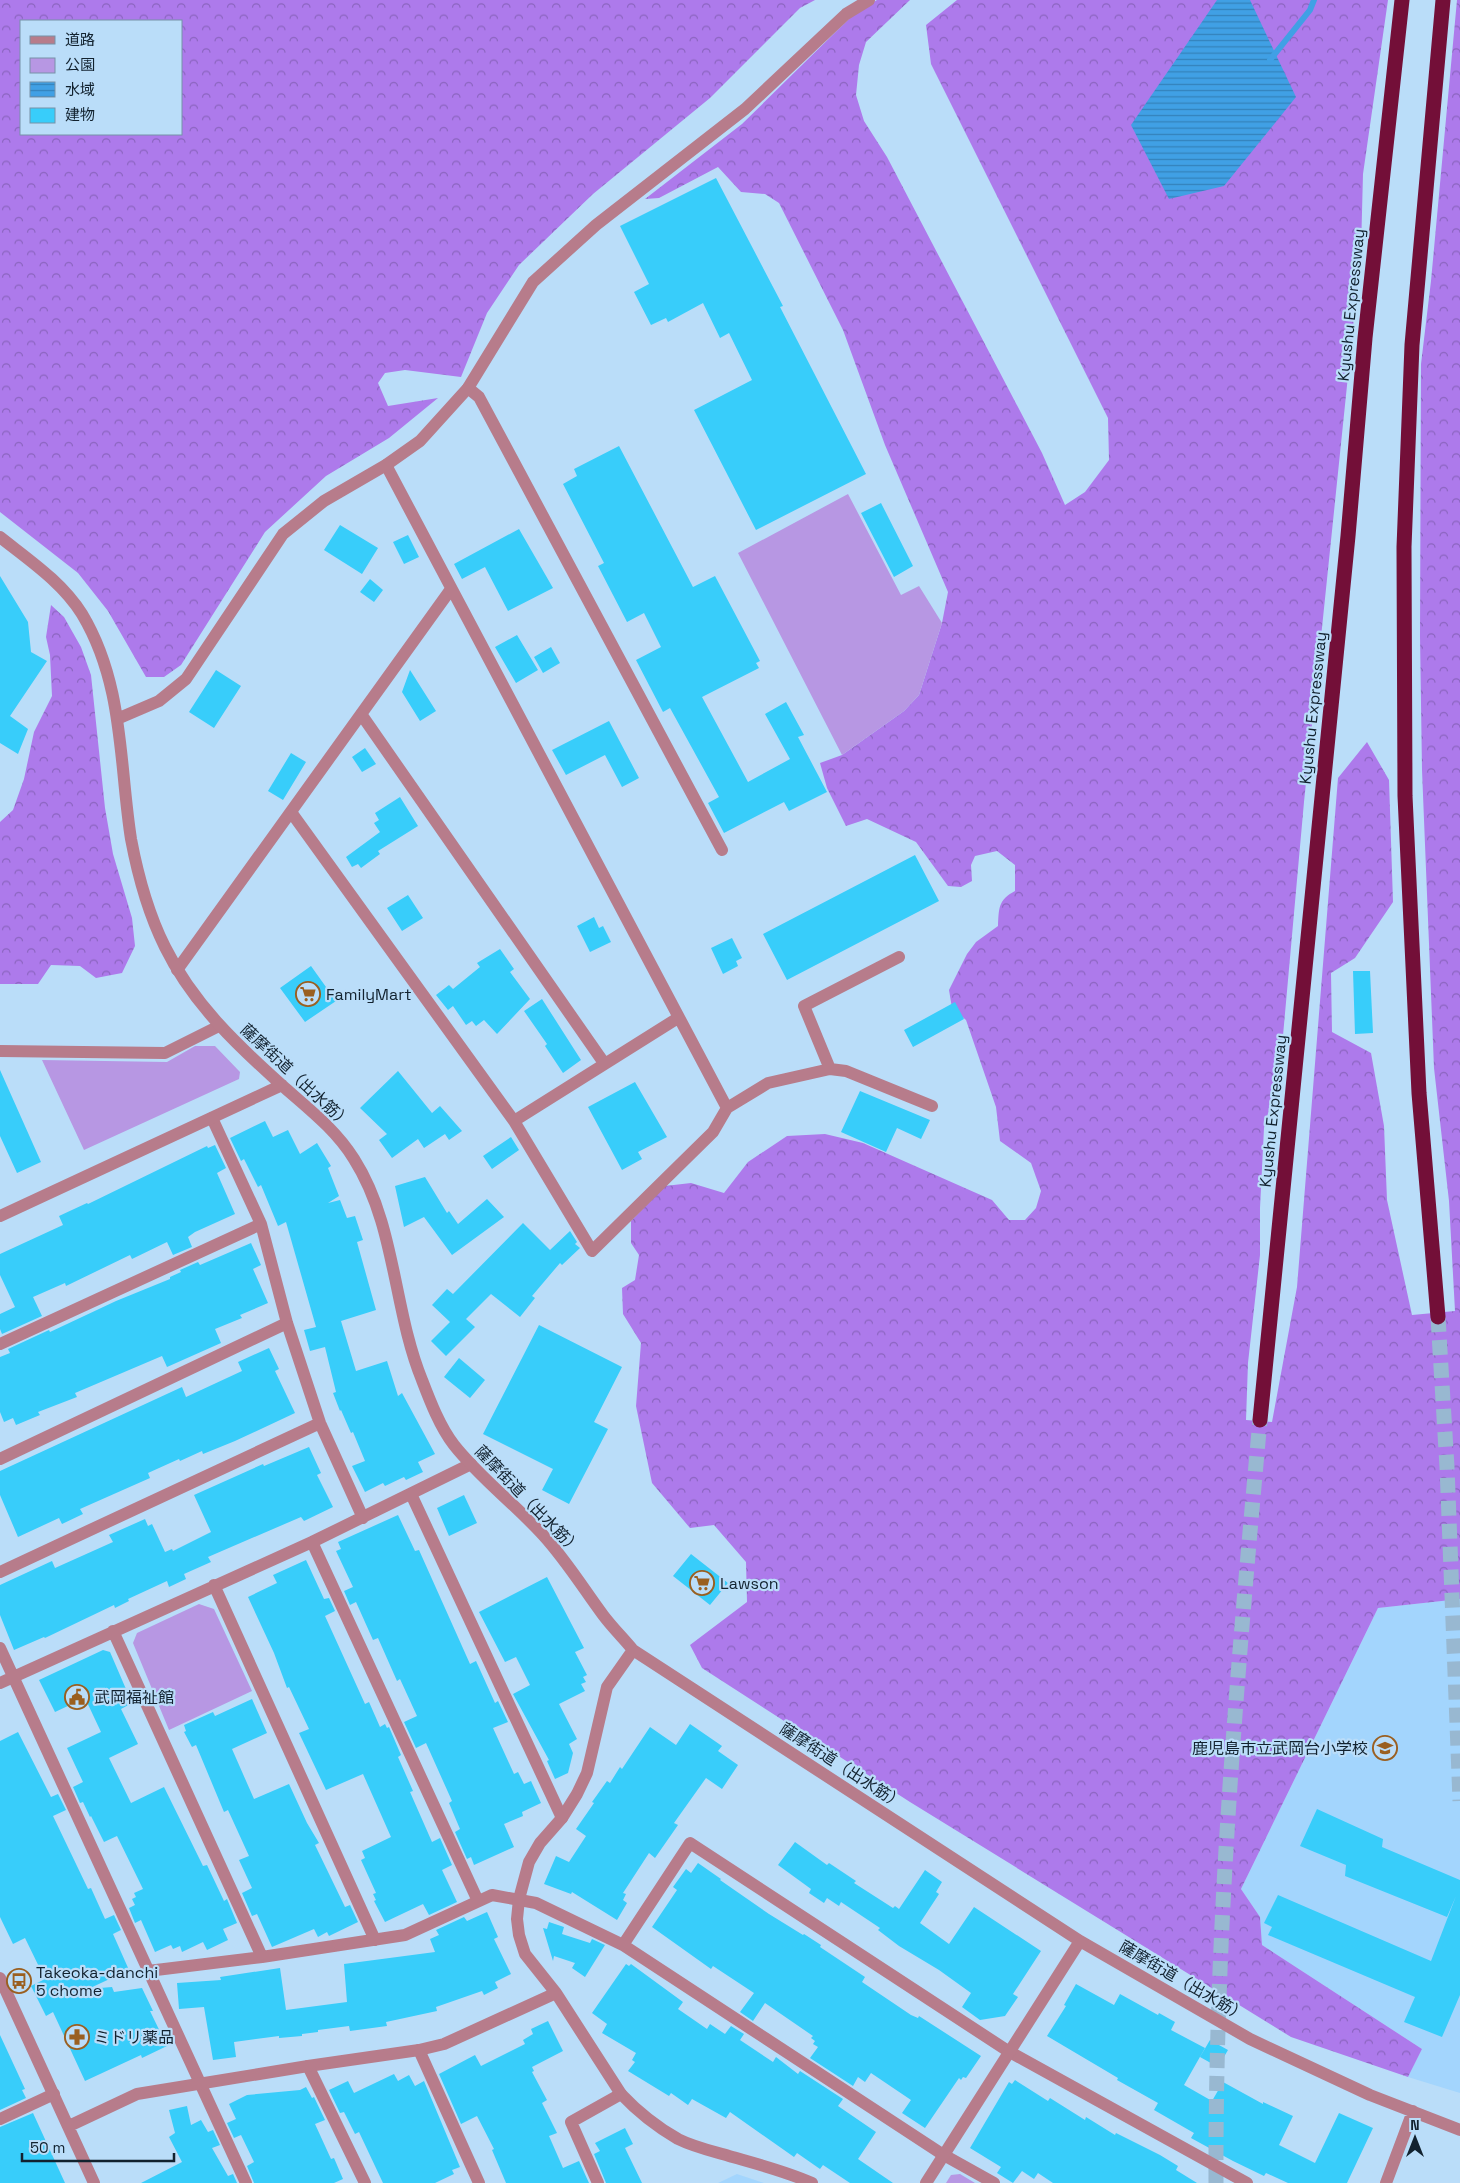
<svg xmlns="http://www.w3.org/2000/svg" width="1460" height="2183" font-family="'Space Grotesk','Noto Sans JP',sans-serif">
<defs>
<pattern id="forest-crowns" width="20" height="18" patternUnits="userSpaceOnUse" patternTransform="scale(1.25)"><rect width="20" height="18" fill="#ad7aeb"/><path d="M2 6a3 3 0 1 1 6 0M12 15a3 3 0 1 1 6 0" fill="none" stroke="#8b64bf"/></pattern>
<pattern id="water-rules" width="6" height="5" patternUnits="userSpaceOnUse" patternTransform="scale(1.25)"><rect width="6" height="5" fill="#40a0e5"/><path d="M0 2.5h6" fill="none" stroke="#3482ba"/></pattern>
</defs>
<rect width="100%" height="100%" fill="#baddf9"/>
<path fill="#a3d5fd" d="M1460 1599V2093L1408 2077 1422 2049 1262 1945 1260 1917 1241 1889 1378 1608Z
M737 2174 764 2183H718Z"/>
<path fill="url(#forest-crowns)" fill-rule="evenodd" d="M0 0H815L800 8 710 98 593 194 519 265 487 313 461 377 405 370 385 373 378 383 388 406 438 398 389 438 326 476 265 532 181 665 164 677H146L108 611 78 573 0 512ZM181 21V134H21V21Z
M877 0H910L866 42 859 65 856 95 864 121 887 157 1042 453 1065 505 1085 492 1109 460 1108 418 931 64 926 25 957 0H1388L1363 174 1361 250 1304 802 1280 1069 1264 1128 1260 1208V1255L1248 1363 1246 1420 1272 1422 1297 1287 1338 778 1367 742 1389 780 1393 902 1355 958 1331 973 1332 1032 1371 1053 1384 1126 1387 1200 1412 1315 1455 1311 1449 1201 1434 1068 1422 770 1420 636 1421 364 1431 281 1457 0H1460V1599L1378 1608 1241 1889 1260 1917 1262 1945 1422 2049 1408 2077 1291 2037 910 1802 702 1668 690 1645 747 1602 746 1562 714 1525 690 1528 652 1483 636 1406 641 1343 623 1314 622 1288 635 1280 639 1255 631 1243V1221L665 1186 691 1183 724 1193 748 1162 787 1136 825 1134 863 1143 992 1200 1009 1220H1025L1036 1208 1041 1191 1031 1163 1000 1141 996 1107 966 1020 952 1008 949 990 967 954 976 942 998 926C999 908 998 900 1015 891V865L997 851 975 856 971 865 972 881 961 887 948 886 916 842 867 819 846 826 827 788 820 763 842 755 904 711 919 695 942 623 948 592 885 445 843 330 779 203 765 194 741 192 718 167 659 198 645 199 742 124 854 14Z
M51 605 64 617 81 647 91 675 105 808 113 854 132 918 135 946 122 973 96 978 80 966 51 965 38 984H0V822L13 810 24 779 34 732 52 696 50 655 46 637Z"/>
<path fill="#b797e3" d="M848 494 901 595 919 586 942 623 919 695 904 711 842 755 738 553Z
M195 1046H215L240 1072 239 1079 84 1150 42 1060 167 1062Z
M199 1604 214 1609 252 1691 169 1730 133 1643 137 1633Z
M960 2174 975 2183H946L951 2175Z"/>
<path fill="url(#water-rules)" d="M1217 0H1250L1296 97 1224 186 1169 199 1131 125Z"/>
<g fill="none" stroke-linecap="round" stroke-linejoin="round">
<path stroke="#40a0e5" stroke-width="6" d="M1270 60 1310 10 1314 0"/>
</g>
<path fill="#38cdfa" d="M716 178 783 306 780 307 866 474 756 530 694 410 752 380 729 333 720 338 703 303 668 322 666 318 651 325 634 292 649 284 620 226Z
M619 446 693 587 715 576 760 661 756 663 759 668 702 697 748 782 790 759 765 714 786 702 804 735 798 737 827 792 789 811 784 802 724 833 708 803 719 797 670 708 663 712 636 660 661 647 644 613 627 622 598 566 604 563 563 484 577 476 574 469Z
M881 503 913 566 894 577 861 513Z
M340 525 378 548 362 574 324 550Z
M519 529 553 588 508 611 485 567 462 579 454 564Z
M408 535 419 557 404 564 393 542Z
M0 576 28 622 31 652 47 661 10 716 28 729 18 754 0 743Z
M370 579 383 590 374 602 360 592Z
M517 635 538 670 516 683 495 647Z
M551 647 560 663 543 673 534 657Z
M216 670 241 686 214 728 189 712Z
M410 670 436 711 420 721 402 692Z
M609 721 639 778 622 787 605 755 566 775 552 750Z
M365 748 376 764 362 772 352 757Z
M291 753 306 762 283 800 268 791Z
M400 797 418 826 378 851 380 854 361 868 358 864 352 867 346 857 380 832 374 823 379 820 375 813Z
M915 855 939 901 787 980 763 934Z
M408 895 423 918 402 931 387 908Z
M594 917 599 928 603 926 611 942 590 952 577 926Z
M732 938 742 958 736 961 738 966 723 974 711 948Z
M500 949 514 969 510 972 530 999 497 1034 484 1020 476 1026 472 1021 466 1025 453 1006 448 1010 436 995 449 985 453 989 480 967 477 963Z
M311 966 336 1001 305 1022 280 988Z
M1353 971H1370L1373 1033 1355 1034Z
M542 999 581 1060 563 1073 545 1046 547 1044 524 1011Z
M955 1002 964 1019 913 1047 904 1030Z
M0 1070 41 1162 17 1173 0 1136Z
M398 1071 432 1113 440 1106 462 1131 449 1140 445 1134 424 1148 418 1139 392 1158 379 1140 387 1134 360 1108Z
M635 1082 667 1137 638 1152 642 1159 622 1170 588 1107Z
M860 1091 930 1120 921 1139 897 1128 886 1152 841 1132Z
M265 1121 273 1137 288 1130 300 1154 317 1143 331 1166 328 1168 339 1196 328 1203 340 1200 347 1218 355 1216 363 1240 357 1242 376 1310 341 1321 356 1371 387 1361 398 1396 402 1393 435 1454 418 1462 423 1472 406 1480 404 1477 385 1486 383 1483 365 1492 352 1466 365 1461 353 1432 351 1433 341 1410 340 1411 333 1393 336 1392 325 1347 310 1351 304 1330 316 1327 286 1222 278 1226 261 1185 258 1187 244 1159 241 1161 230 1138Z
M511 1137 519 1150 492 1169 483 1156Z
M215 1145 226 1168 217 1173 235 1214 195 1232 188 1237 192 1247 173 1255 167 1242 132 1259 130 1255 66 1286 65 1283 33 1297 42 1316 2 1334 0 1329V1314L15 1307 0 1275V1254L63 1225 59 1216 87 1203 88 1204 207 1146 208 1148Z
M425 1177 447 1213 449 1211 458 1224 487 1199 504 1217 452 1255 424 1217 404 1227 395 1186Z
M523 1223 550 1250 570 1231 577 1242 575 1244 580 1248 562 1265 560 1263 532 1296 535 1298 520 1317 491 1294 466 1319 475 1327 446 1356 431 1341 450 1322 432 1305 447 1289 453 1294Z
M251 1243 261 1265 253 1269 268 1303 240 1315 242 1318 215 1329 221 1343 167 1367 162 1356 75 1393 77 1397 38 1412 40 1415 16 1425 13 1418 4 1422 0 1412V1357L10 1353 8 1349 49 1330 50 1332 116 1301 170 1279V1277L181 1272 180 1270 198 1262 200 1265Z
M539 1325 622 1367 594 1422 608 1429 569 1504 542 1490 553 1469 483 1434Z
M269 1348 279 1369 275 1371 295 1413 235 1441 203 1454 202 1451 180 1461 179 1459 148 1473 150 1478 80 1509 83 1514 62 1524 59 1518 18 1537 0 1495V1471L182 1387 186 1397 242 1371 238 1362Z
M459 1358 485 1380 470 1398 444 1377Z
M309 1447 321 1473 317 1475 333 1507 304 1521 301 1517 208 1557 211 1562 184 1574 186 1579 169 1587 167 1581 128 1599 129 1601 115 1608 114 1605 45 1638 44 1637 14 1650 0 1615V1585L52 1561 55 1568 113 1542 109 1535 145 1519 148 1526 152 1524 165 1552 172 1549 173 1551 211 1532 194 1495 263 1464 264 1466Z
M464 1495 477 1523 449 1536 437 1508Z
M398 1515 415 1551 419 1550 470 1664 476 1661 495 1703 498 1701 508 1722 493 1728 514 1774 518 1772 524 1784 531 1781 541 1803 522 1812 523 1816 504 1824 514 1847 474 1865 471 1857 467 1859 455 1832 460 1829 449 1803 452 1801 426 1743 416 1748 404 1722 417 1716 400 1679 397 1681 378 1638 373 1640 356 1602 350 1605 344 1591 353 1587 336 1551 341 1549 338 1542Z
M691 1554 728 1583 710 1605 673 1576Z
M306 1560 324 1599 329 1598 335 1611 325 1616 365 1704 369 1702 380 1727 385 1724 387 1728 389 1727 401 1755 398 1757 413 1791 410 1792 432 1842 440 1838 452 1865 442 1870 457 1902 429 1915 423 1904 385 1922 374 1901 376 1900 373 1894 376 1893 361 1860 365 1858 362 1851 391 1837 363 1774 326 1790 299 1733 309 1729 289 1687 287 1688 274 1653 248 1597 277 1583 273 1575Z
M547 1577 584 1648 575 1652 587 1675 583 1677 586 1682 581 1684 585 1691 559 1704 577 1739 569 1744 573 1753 568 1773 555 1779 547 1761 549 1760 513 1694 530 1685 516 1657 505 1662 479 1612Z
M103 1650 110 1652 132 1703 121 1709 138 1744 109 1758 131 1803 164 1787 203 1866 207 1865 224 1901 227 1899 237 1923 223 1929 228 1940 207 1950 203 1942 182 1952 180 1946 173 1949 171 1945 155 1952 141 1920 135 1923 129 1908 135 1905 132 1899 136 1897 134 1893 143 1889 117 1836 104 1842 91 1816 90 1817 83 1802 80 1803 73 1787 83 1782 67 1748 101 1732 85 1698 55 1712 39 1680Z
M252 1699 267 1733 232 1749 254 1799 289 1784 307 1823 319 1843 315 1845 345 1907 350 1905 358 1922 329 1936 327 1932 318 1937 314 1929 272 1947 257 1914 252 1916 242 1893 252 1888 239 1860 249 1856 228 1810 224 1812 196 1745 192 1747 184 1732 186 1731 184 1725 213 1712 215 1716Z
M690 1724 722 1746 718 1751 738 1765 722 1789 706 1778 674 1823 678 1825 655 1858 649 1853 623 1893 626 1894 623 1900 627 1903 617 1920 572 1892 571 1894 544 1884 556 1856 569 1862 586 1836 576 1829 594 1803 592 1802 607 1781 610 1783 620 1767 622 1769 650 1727 676 1745Z
M18 1732 51 1797 58 1794 66 1810 53 1816 88 1889 91 1888 105 1919 114 1915 121 1930 113 1934 129 1970 88 1989 112 1987 114 1992 142 1988 153 2011H150L167 2046 142 2058 141 2055 85 2081 53 2012 46 2016 31 1986 45 1979 25 1938 13 1944 0 1917V1741Z
M1317 1809 1383 1839 1382 1847 1460 1880V1995L1442 2037 1404 2022 1415 1997 1268 1935 1272 1927 1264 1923 1278 1895 1431 1961 1456 1896 1447 1917 1345 1876 1346 1865 1300 1846Z
M795 1842 827 1865 829 1863 856 1881 854 1883 893 1908 895 1906 899 1909 925 1870 942 1882 936 1892 939 1894 920 1923 949 1944 974 1907 1041 1951 1013 1994 1018 1997 1005 2016 980 2020 962 2007 971 1993 939 1970 899 1946 878 1930 880 1928 841 1902 839 1906 827 1898 824 1903 809 1893 811 1889 778 1865Z
M698 1863 721 1879 720 1880 769 1914 803 1935 804 1934 821 1945 820 1947 865 1977 862 1982 911 2015 918 2018 919 2016 981 2056 966 2078 963 2077 961 2080 959 2078 925 2128 902 2113 911 2100 871 2073 865 2082 858 2077 853 2086 810 2058 818 2047 813 2044 815 2041 811 2038 813 2036 765 2003 753 2021 740 2012 754 1993 713 1966 711 1969 652 1927 677 1890 673 1887 686 1869 691 1873Z
M487 1912 498 1937 494 1939 511 1974 495 1982 498 1988 484 1995 482 1991 436 2007 437 2011 386 2022 387 2026 350 2031 349 2026 318 2030V2032L302 2034V2036L279 2038V2036L234 2042 236 2057 213 2060 204 2007 179 2009 177 1983 221 1980 220 1977 280 1968 286 2010 347 2002 344 1964 435 1952 430 1939 439 1935 436 1930 464 1917 467 1921Z
M549 1922 564 1927 562 1934 590 1943 592 1939 605 1945 585 1977 572 1968 575 1963 554 1956 553 1961 543 1928 547 1929Z
M626 1964 629 1966 631 1964 683 2002 678 2009 707 2029 710 2024 725 2034 731 2026 744 2034 740 2040 773 2062 776 2057 798 2074 800 2071 843 2099 838 2106 876 2132 858 2159 893 2183H850L823 2165 820 2169 797 2153 794 2157 730 2112 726 2118 692 2099 688 2105 671 2093 669 2096 628 2071 635 2062 632 2060 636 2053 602 2033 607 2024 592 2013Z
M1076 1984 1114 2005 1120 1994 1158 2015 1159 2013 1175 2022 1171 2030 1205 2048 1184 2085 1212 2101 1223 2082 1263 2104V2102L1293 2116 1279 2145 1315 2163 1339 2113 1373 2128 1347 2183H1288L1266 2173 1264 2176 1233 2161 1191 2138 1194 2133 1154 2110 1158 2103 1117 2080 1118 2078 1047 2036 1066 2006 1064 2005Z
M548 2021 563 2051 532 2067 534 2071 532 2072 547 2100 542 2103 557 2133 549 2136 563 2168 579 2161 589 2183H506L492 2150 494 2149 477 2116 461 2124 439 2074 475 2055 481 2066 525 2044 523 2040 533 2034 531 2029Z
M0 2035 25 2089 22 2090 26 2098 0 2110Z
M1210 2040 1228 2050 1218 2067 1200 2057Z
M394 2074 398 2081 409 2075 415 2086 424 2081 460 2167 452 2170 454 2174 435 2183H383L359 2132 355 2134 344 2112 340 2113 329 2090 348 2081 354 2093Z
M1015 2080 1048 2101 1050 2098 1085 2120 1086 2117 1115 2135 1116 2133 1160 2155 1178 2166 1176 2170 1197 2183H1053L1038 2173 1034 2179 1022 2171 1013 2183 997 2173 1001 2167 970 2148 1009 2082 1012 2084Z
M306 2087 312 2098 314 2097 325 2120 315 2124 331 2159 334 2158 343 2179 334 2183H254L247 2166 254 2162 241 2135 234 2138 227 2123 236 2119 229 2104 247 2095 300 2090Z
M187 2106 191 2125 201 2120 208 2132 213 2130 220 2145 212 2148 228 2176 233 2174 237 2183H141L182 2162 169 2137 175 2133 169 2110Z
M33 2113 65 2183H0V2127Z
M625 2128 633 2144 625 2148 642 2183H606L594 2154 600 2151 595 2143Z"/>
<g fill="none" stroke-linecap="round" stroke-linejoin="round">
<path stroke="#98b8d1" stroke-width="15" stroke-dasharray="15 8" stroke-linecap="butt" d="M1438 1317 1447 1467 1460 1801
M1216 2183C1215 1928 1237 1674 1260 1420"/>
<path stroke="#b77c8b" stroke-width="12" d="M468 388 479 397 722 850
M386 465 727 1108
M361 714 604 1063
M291 812 514 1121 592 1251 713 1132 727 1108 768 1083 830 1069 846 1071 932 1106
M177 970 451 589
M0 1051 165 1053 219 1026
M830 1069 804 1006 899 957
M212 1118 261 1224 287 1323 320 1423 363 1518
M514 1121 678 1018
M0 1344 261 1224
M0 1459 287 1323
M411 1494 562 1818
M312 1542 478 1901
M0 1572 320 1423
M214 1585 375 1940
M113 1631 262 1957
M0 1648 246 2183
M0 1683 312 1542 471 1464
M623 1945 690 1843 1008 2051 1247 2183
M148 1971 262 1957 405 1935 492 1895 536 1903 623 1945 942 2154 994 2183
M419 2050 479 2183
M308 2066 365 2183
M0 2119 54 2094
M598 2183 571 2122 621 2094"/>
<path stroke="#b77c8b" stroke-width="12" d="M0 537C29 560 62 582 82 614 124 684 119 762 131 839 138 876 148 913 165 947 193 1004 238 1046 285 1088 310 1110 336 1130 354 1159 396 1225 393 1309 422 1380 430 1401 440 1427 454 1445 480 1478 515 1504 543 1535 566 1560 583 1588 603 1615 612 1627 623 1638 633 1650L1080 1941 1250 2039 1370 2095 1460 2130
M117 719 159 701 186 679 283 534 324 501 386 465 420 441 468 388 533 282 596 225 745 109 846 14 869 0
M0 1216 282 1085
M633 1650 607 1687 587 1773 577 1794 562 1818 540 1843 529 1862 519 1899 517 1919 519 1935 525 1954 556 1993 621 2094C638 2112 657 2127 678 2139 694 2147 712 2151 729 2156 757 2164 785 2171 812 2183
M0 1978 94 2183
M69 2126 137 2094 308 2066 419 2050 444 2044 556 1993
M926 2183 1080 1941
M1386 2183 1413 2111"/>
<path stroke="#730f38" stroke-width="15" d="M1438 1317 1419 1093 1405 796 1404 547 1412 345 1443 0
M1260 1420 1348 536 1365 338 1402 0"/>
</g>
<defs>
<symbol id="supermarket-ring" viewBox="-11 -11 22 22"><circle r="9.5" fill="#baddf9" stroke="#9a5f20" stroke-width="1.5"/><path d="M-6-5.5h2.5l.6 2H6L4.5 2H-2.5L-4.4-4H-6ZM-1.5 3.2a1.3 1.3 0 1 0 .1 0ZM3 3.2a1.3 1.3 0 1 0 .1 0Z" fill="#9a5f20"/></symbol>
<symbol id="civic-ring" viewBox="-11 -11 22 22"><circle r="9.5" fill="#baddf9" stroke="#9a5f20" stroke-width="1.5"/><path d="M-.6-6.5H3V-4.5H.6V-3L4-1V1h2V6H-6V1h2V-1L-.6-3ZM-1.2 2.5V6h2.4V2.5Z" fill="#9a5f20"/></symbol>
<symbol id="school-ring" viewBox="-11 -11 22 22"><circle r="9.5" fill="#baddf9" stroke="#9a5f20" stroke-width="1.5"/><path d="M0-5L7-2L0 1L-7-2ZM-4 1L0 2.5L4 1V4Q0 6-4 4Z" fill="#9a5f20"/></symbol>
<symbol id="bus-ring" viewBox="-11 -11 22 22"><circle r="9.5" fill="#baddf9" stroke="#9a5f20" stroke-width="1.5"/><path d="M-5-6H5V4H4V6H2V4H-2V6H-4V4H-5ZM-3.5-4V0h7V-4ZM-3.5 1.2v1.5H-2V1.2ZM2 1.2v1.5H3.5V1.2Z" fill="#9a5f20"/></symbol>
<symbol id="pharmacy-ring" viewBox="-11 -11 22 22"><circle r="9.5" fill="#baddf9" stroke="#9a5f20" stroke-width="1.5"/><path d="M-2-6h4v4h4v4h-4v4h-4v-4h-4v-4h4Z" fill="#9a5f20"/></symbol>
</defs>
<g fill-rule="evenodd">
<use href="#supermarket-ring" x="294" y="980" width="28" height="28"/>
<use href="#supermarket-ring" x="688" y="1569" width="28" height="28"/>
<use href="#civic-ring" x="63" y="1683" width="28" height="28"/>
<use href="#school-ring" x="1371" y="1734" width="28" height="28"/>
<use href="#bus-ring" x="5" y="1967" width="28" height="28"/>
<use href="#pharmacy-ring" x="63" y="2023" width="28" height="28"/>
</g>
<g text-anchor="middle" dominant-baseline="central" stroke-width="4.5" stroke-linejoin="round" paint-order="stroke">
<g font-size="16" fill="#12222f" stroke="#baddf9">
<text transform="translate(1351 305) rotate(-84)">Kyushu Expressway</text>
<text transform="translate(1313 708) rotate(-84)">Kyushu Expressway</text>
<text transform="translate(296 1076) rotate(43)">薩摩街道（出水筋）</text>
<text transform="translate(1273 1111) rotate(-84)">Kyushu Expressway</text>
<text transform="translate(528 1500) rotate(46)">薩摩街道（出水筋）</text>
<text transform="translate(842 1766) rotate(33)">薩摩街道（出水筋）</text>
<text transform="translate(1183 1981) rotate(30)">薩摩街道（出水筋）</text>
</g>
<g font-size="16" fill="#12222f" stroke="#baddf9" text-anchor="start">
<text x="326" y="994">FamilyMart</text>
<text x="720" y="1583">Lawson</text>
<text x="94" y="1697">武岡福祉館</text>
<text x="1368" y="1748" text-anchor="end">鹿児島市立武岡台小学校</text>
<text x="36" y="1972">Takeoka-danchi<tspan x="36" dy="18">5 chome</tspan></text>
<text x="94" y="2037">ミドリ薬品</text>
</g>
</g>
<rect x="20" y="20" width="162" height="115" fill="#baddf9" stroke="#7792a8"/>
<rect x="30" y="36" width="25" height="8" fill="#b77c8b" stroke="#7792a8"/>
<text x="65" y="45" font-size="15" fill="#12222f">道路</text>
<rect x="30" y="58" width="25" height="15" fill="#b797e3" stroke="#7792a8"/>
<text x="65" y="70" font-size="15" fill="#12222f">公園</text>
<rect x="30" y="82" width="25" height="15" fill="url(#water-rules)" stroke="#7792a8"/>
<text x="65" y="95" font-size="15" fill="#12222f">水域</text>
<rect x="30" y="108" width="25" height="15" fill="#38cdfa" stroke="#7792a8"/>
<text x="65" y="120" font-size="15" fill="#12222f">建物</text>
<g transform="translate(1415 2138)" stroke="#baddf9" stroke-width="4" paint-order="stroke">
<path d="M0-4L9 19L0 12L-9 19Z" fill="#12222f"/>
<text y="-8" font-size="14" font-weight="bold" text-anchor="middle" fill="#12222f">N</text>
</g>
<path d="M22 2153v8h152v-8" fill="none" stroke="#12222f" stroke-width="2.5"/>
<text x="30" y="2153" font-size="15" fill="#12222f" stroke="#baddf9" stroke-width="4" paint-order="stroke">50 m</text>
</svg>
